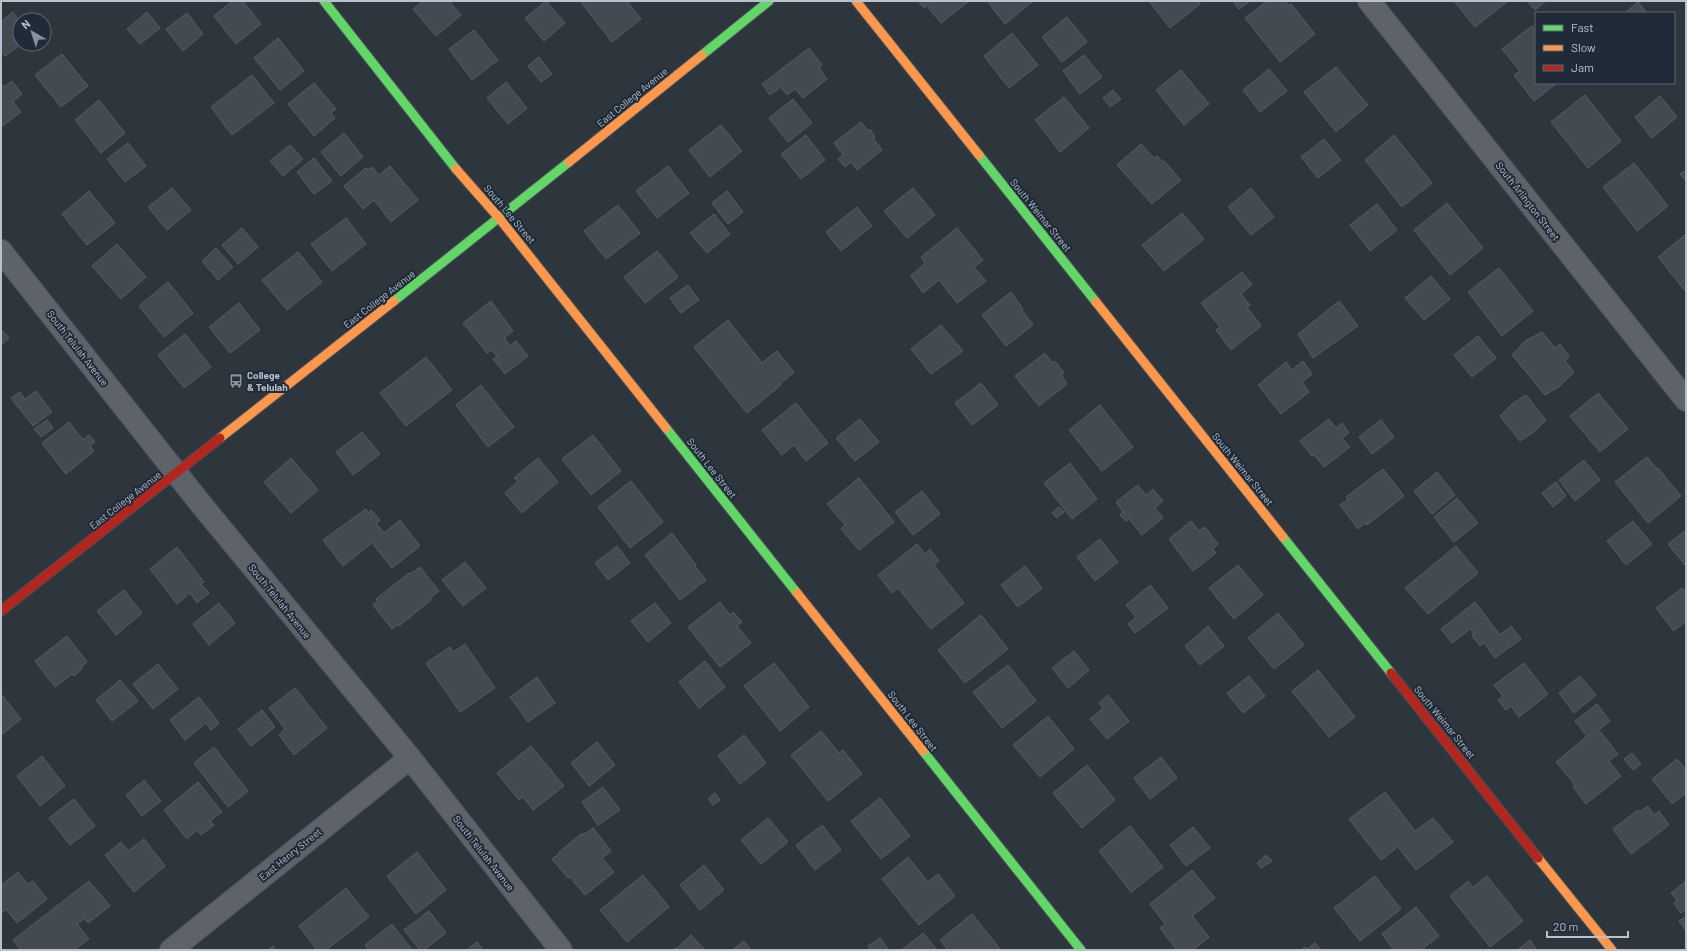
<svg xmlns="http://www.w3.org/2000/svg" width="1687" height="951" font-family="Barlow,sans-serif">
<rect width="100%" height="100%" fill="#2d353d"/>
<path fill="#444a51" stroke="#555c64" d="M232 1H243L261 24 236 44 214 16Z
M423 1H449L461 15 436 36 413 9Z
M546 1 565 23 544 41 525 18Z
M580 1H627L641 19 612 42Z
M918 1H969L941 23 926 5 924 8Z
M987 1H1033L1005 24Z
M1149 1H1198L1200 4 1170 28Z
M1233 1H1250L1239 9Z
M1267 1H1285L1289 6 1291 4 1315 34 1280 62 1245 18Z
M1454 1H1508L1475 27Z
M1527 1H1546L1535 10Z
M1638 2 1647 13H1625Z
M13 12 20 22 21 44 5 56 1 51V22Z
M147 12 160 28 140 44 127 29Z
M187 13 203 34 183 51 166 29Z
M1067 17 1087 42 1062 62 1042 37Z
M1532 26 1536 31V83H1557L1534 101 1514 75 1520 71 1502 49Z
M474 30 498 60 472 80 449 49Z
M1012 33 1038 65 1009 88 984 56Z
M278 38 304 71 280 90 254 58Z
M809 48 822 65 819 68 827 79 803 98 795 89 787 95 781 87 770 95 762 84Z
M62 54 88 86 61 107 35 75Z
M1084 55 1102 77 1080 94 1063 71Z
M539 57 552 74 541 82 528 66Z
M1336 67 1368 105 1336 132 1304 92Z
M1269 69 1287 91 1260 112 1243 90Z
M1181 70 1209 104 1184 125 1156 90Z
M252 75 274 103 232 135 211 107Z
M12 81 22 94 13 101 21 112 1 127V83L4 87Z
M506 82 527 108 508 124 487 98Z
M314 83 336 109 331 113 335 118 314 136 288 104Z
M1113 90 1121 99 1110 107 1103 98Z
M1585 95 1621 141 1588 168 1551 122Z
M1660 96 1677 117 1652 138 1635 117Z
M1064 97 1089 128 1060 152 1035 120Z
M793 99 812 123 788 142 769 118Z
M99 100 125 133 101 153 75 120Z
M861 122 868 131 870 129 875 137 873 138 882 150 857 170 851 162 845 167 838 159 843 155 834 143Z
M721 125 742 151 710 177 689 150Z
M344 133 363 157 341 176 321 152Z
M806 135 825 160 801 179 781 154Z
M1394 135 1432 183 1402 207 1365 160Z
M1324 139 1341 160 1318 178 1301 157Z
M128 143 146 166 125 182 107 159Z
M1141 144 1154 158 1157 156 1163 162 1164 161 1181 180 1152 204 1117 165Z
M290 145 303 159 283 176 270 161Z
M314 158 332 181 314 194 297 172Z
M1634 163 1668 206 1637 231 1603 187Z
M390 166 418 200 391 222 374 200 363 209 344 186 366 168 368 170 372 167 379 175Z
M668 166 689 193 657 218 636 191Z
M1686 170V181L1680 174Z
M172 188 191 210 167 230 148 207Z
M913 188 935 215 907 238 884 211Z
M1251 188 1274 217 1251 235 1228 207Z
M89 191 115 223 87 245 62 214Z
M727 191 743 212 728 224 712 203Z
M1447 203 1483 248 1450 275 1414 230Z
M1377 204 1397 230 1370 251 1350 225Z
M618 205 640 233 606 259 584 231Z
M857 207 872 226 841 251 826 232Z
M1182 213 1204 239 1164 271 1142 245Z
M714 214 730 234 707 253 690 233Z
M346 218 366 244 332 271 311 244Z
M242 228 258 247 238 264 222 245Z
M957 228 983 260 974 267 986 281 957 303 939 280 923 293 911 276 925 263 921 257Z
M1686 234V292L1658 257Z
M117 244 146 277 121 299 92 266Z
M216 248 233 267 218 280 202 261Z
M657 251 678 277 645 303 624 277Z
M298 252 322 282 287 310 262 280Z
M1499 268 1533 311 1502 336 1468 292Z
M1242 272 1252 284 1241 294 1250 305 1247 307 1261 326 1231 350 1216 330 1220 327 1201 303Z
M1431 276 1450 299 1424 320 1405 298Z
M168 282 193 313 164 337 139 306Z
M688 285 699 300 681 313 670 298Z
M1011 292 1023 309 1022 310 1033 325 1006 346 982 315Z
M491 301 513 331 504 338 510 346 516 341 528 356 505 374 493 359 497 356 492 350 487 353 463 323Z
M1339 301 1358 326 1313 358 1298 334Z
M239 303 260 330 230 353 209 327Z
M728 320 762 363 777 351 794 372 780 384 781 385 747 413 694 347Z
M941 325 963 351 931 374 911 349Z
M1 329 9 338 1 345Z
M1542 332 1555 348 1560 344 1569 356 1565 361 1574 372 1560 386 1545 395 1512 355 1525 341Z
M185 334 211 367 184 388 158 355Z
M1478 336 1496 358 1472 377 1454 355Z
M1045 353 1052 363 1055 361 1064 373 1061 375 1067 384 1039 406 1015 376Z
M426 357 452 390 406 426 380 393Z
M1303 361 1312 374 1302 382 1309 392 1281 414 1258 385 1286 362 1292 370Z
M981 383 998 405 972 425 955 403Z
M481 385 514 427 488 447 456 405Z
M36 391 52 412 33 426 11 398 20 392 25 399Z
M1598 393 1628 429 1600 452 1570 416Z
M1526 395 1546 420 1534 432 1520 441 1500 416 1512 404Z
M796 403 828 443 806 461 794 445 782 455 762 430Z
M1100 405 1133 447 1102 471 1069 430Z
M860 419 879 442 855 461 836 438Z
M1329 419 1336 428 1342 423 1349 433 1342 438 1350 447 1324 467 1314 455 1312 456 1300 441Z
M47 420 53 428 41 437 34 429Z
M1381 420 1394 437 1372 454 1359 437Z
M69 422 83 440 89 435 95 442 90 446 94 451 66 474 42 443Z
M362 432 380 454 353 475 336 452Z
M593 435 621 471 591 495 562 459Z
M1647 457 1657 469 1658 468 1681 496 1648 523 1615 482Z
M291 458 318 490 291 513 264 482Z
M538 458 558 482 522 513 505 493 518 481 514 478Z
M1584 460 1600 480 1575 501 1559 480Z
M1070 463 1097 499 1072 519 1044 483Z
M1383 469 1404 496 1367 525 1365 523 1358 529 1340 505 1348 500 1346 497Z
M1437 472 1455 495 1432 514 1414 491Z
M859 478 894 522 859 550 841 529 845 525 827 504Z
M631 481 663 522 630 548 598 507Z
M1556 482 1566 496 1553 507 1542 493Z
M1138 485 1146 495 1153 489 1163 501 1155 508 1163 518 1142 535 1129 519 1126 521 1120 515 1123 512 1116 502Z
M922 491 940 514 913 535 895 512Z
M1457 498 1478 523 1454 542 1434 517Z
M1059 507 1064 512 1057 518 1052 513Z
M366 509 368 513 371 510 380 520 376 523 384 533 400 520 420 546 392 568 372 543 343 566 323 540Z
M1191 521 1199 531 1205 527 1218 544 1213 549 1216 553 1193 571 1169 539Z
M1633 521 1652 544 1626 565 1607 541Z
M1686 530V566L1668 544Z
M672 533 696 565 695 566 706 580 680 600 645 555Z
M1100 539 1118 562 1095 581 1077 557Z
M917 544 925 554 930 549 939 561 934 565 964 603 931 629 898 588 892 593 878 575Z
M617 546 630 563 608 580 595 563Z
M1456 546 1478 573 1428 614 1405 588Z
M177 547 204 582 201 584 209 593 197 603 190 593 177 604 150 569Z
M465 562 486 588 463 606 442 580Z
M1238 565 1263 595 1234 619 1209 588Z
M1025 566 1042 588 1018 607 1001 585Z
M420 567 439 591 430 598 431 600 399 626 398 624 392 629 373 605 378 601 376 599 409 573 410 574Z
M1150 585 1168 608 1135 633 1128 624 1136 617 1126 605Z
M1682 588 1686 593V621L1674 631 1656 608Z
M124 590 142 613 116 635 97 611Z
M720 602 730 615 733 612 742 622 737 626 751 643 720 667 688 627Z
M1475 602 1500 635 1511 626 1521 639 1495 658 1484 643 1480 646 1472 636 1474 634 1470 629 1452 643 1441 629Z
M219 603 235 623 209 645 193 624Z
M655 603 671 623 648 642 631 621Z
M1278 613 1304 645 1274 669 1248 638Z
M981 615 1008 649 965 683 938 650Z
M1208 626 1224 646 1200 665 1185 646Z
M67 636 87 662 81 667 82 669 74 676 72 674 55 687 35 661Z
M465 644 495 688 460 712 426 663 450 647 453 652Z
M1074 651 1089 670 1068 688 1052 668Z
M705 661 725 687 699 708 679 682Z
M774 663 809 707 780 731 744 686Z
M1524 663 1548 694 1519 717 1511 706 1506 710 1498 700 1503 696 1494 685Z
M158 664 178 689 153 709 133 684Z
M1008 665 1036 701 1002 728 973 692Z
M1318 670 1355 717 1329 737 1292 691Z
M1249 676 1265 696 1243 713 1227 693Z
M1580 676 1596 695 1574 713 1559 693Z
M537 677 555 703 528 722 510 697Z
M120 680 138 701 112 721 96 700Z
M295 688 327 728 294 755 279 735 285 729 269 708Z
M1 694 21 719 1 735Z
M1108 695 1129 721 1107 739 1090 719 1103 708 1099 703Z
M199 697 219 723 211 730 206 723 185 740 170 720Z
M1597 704 1610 721 1599 730 1618 754 1609 761 1621 776 1586 804 1573 787 1575 785 1556 762 1587 736 1575 721Z
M262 710 275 727 251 746 238 729Z
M1048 716 1074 749 1040 777 1013 745Z
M821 731 839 753 843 750 862 774 828 801 791 755Z
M744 735 766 763 740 784 718 756Z
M597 742 615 765 589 786 571 763Z
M531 746 564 786 533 810 523 797 519 800 497 773Z
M214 747 248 791 228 807 194 763Z
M1632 753 1641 764 1633 770 1624 759Z
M42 756 65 786 40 806 17 776Z
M1161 757 1177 778 1150 799 1134 778Z
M1677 759 1686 770V793L1672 804 1652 779Z
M1087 765 1115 800 1082 828 1053 793Z
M144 780 161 801 142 816 126 795Z
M198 782 222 812 210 821 214 825 201 835 197 830 187 839 164 810Z
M603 787 620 810 598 825 582 802Z
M1385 792 1415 831 1433 818 1453 842 1416 870 1398 847 1381 860 1349 819Z
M715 793 720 800 713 805 708 799Z
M880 798 910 836 881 859 851 821Z
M74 799 95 826 70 845 49 818Z
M1648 806 1654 815 1659 811 1669 825 1631 854 1613 829 1638 810 1639 812Z
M768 818 788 842 761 864 741 840Z
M822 825 841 850 815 870 796 845Z
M1130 826 1163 867 1131 892 1099 851Z
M1193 827 1210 848 1186 866 1170 845Z
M593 828 611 851 602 858 614 872 585 895 570 877 568 878 552 859 559 854 558 853 582 833 583 835Z
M144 839 165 866 134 892 105 855 121 842 128 851Z
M417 852 446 890 416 914 387 876Z
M1266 855 1272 861 1261 868 1257 863Z
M908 857 928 882 938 874 955 896 919 925 882 879Z
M704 865 724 890 700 910 680 885Z
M1192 870 1215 898 1192 916 1209 937 1193 950H1177L1160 928 1165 924 1150 904Z
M18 872 28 884 33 881 47 899 17 923 6 909 1 914V885Z
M643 875 669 907 627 942 600 910Z
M1375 876 1401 909 1360 941 1334 908Z
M1487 876 1523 921 1490 947 1450 896 1468 881 1473 887Z
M89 881 110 906 88 923 84 919 77 924 89 939 74 950H21L13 940Z
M1686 881V912L1685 910 1681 913 1674 903 1677 900 1671 893Z
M346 888 369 917 326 950H317L299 926Z
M1416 907 1439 936 1421 950H1394L1382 934Z
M429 911 446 933 424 950H420L404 930Z
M972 914 1001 950H948L940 940Z
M1686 916V931L1679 921Z
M392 924 412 950H369L365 945Z
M923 933 937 950H902Z
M691 935 705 950H672L675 948 676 949Z
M880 938 889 950H871L868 946Z
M1530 940 1537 950H1518Z
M744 941 751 950H732Z
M477 942 483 950H467Z
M1315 943 1321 950H1301L1305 947 1307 949Z
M273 946 276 950H268Z"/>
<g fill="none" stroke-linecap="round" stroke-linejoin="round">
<defs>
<path id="street" d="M1369 1 1686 400
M1 251 200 503 410 758 561 950
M171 950 410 758"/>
<path id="fast" d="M324 1 456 169
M702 55 769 1
M979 155 1096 302
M394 301 569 162
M666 428 797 593
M1283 537 1391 673
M923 751 1081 950"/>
<path id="slow" d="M856 1 979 155
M569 162 702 55
M456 169 499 218 666 428
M1096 302 1283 537
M220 438 394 301
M797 593 923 751
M1538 858 1612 950"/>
<path id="jam" d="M1 611 220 438
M1391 673 1538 858"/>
</defs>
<use href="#street" stroke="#4b5157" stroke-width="24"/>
<use href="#fast" stroke="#4b5157" stroke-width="11"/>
<use href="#slow" stroke="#4b5157" stroke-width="11"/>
<use href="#jam" stroke="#4b5157" stroke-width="11"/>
<use href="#street" stroke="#5e636a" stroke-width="22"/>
<use href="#fast" stroke="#63d668" stroke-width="9"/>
<use href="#slow" stroke="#ff974d" stroke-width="9"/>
<use href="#jam" stroke="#b3261e" stroke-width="9"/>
</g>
<defs>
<symbol id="bus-bare" viewBox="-9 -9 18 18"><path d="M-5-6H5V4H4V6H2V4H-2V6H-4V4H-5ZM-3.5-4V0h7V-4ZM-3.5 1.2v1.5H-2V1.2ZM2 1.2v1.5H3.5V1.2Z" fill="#87909b" stroke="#1f2b39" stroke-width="2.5" paint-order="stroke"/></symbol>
</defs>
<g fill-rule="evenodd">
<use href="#bus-bare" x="226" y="371" width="20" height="20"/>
</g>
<g text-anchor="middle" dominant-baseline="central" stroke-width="4" stroke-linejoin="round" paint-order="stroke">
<g font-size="10" fill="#b8c1cd" stroke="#1f2b39">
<text transform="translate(632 97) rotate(-39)">East College Avenue</text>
<text transform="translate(1528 201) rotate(52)">South Arlington Street</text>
<text transform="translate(510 214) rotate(50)">South Lee Street</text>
<text transform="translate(1041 215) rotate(51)">South Weimar Street</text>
<text transform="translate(379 299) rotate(-38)">East College Avenue</text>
<text transform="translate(78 348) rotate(52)">South Telulah Avenue</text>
<text transform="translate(712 468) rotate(52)">South Lee Street</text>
<text transform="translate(1243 469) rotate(51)">South Weimar Street</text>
<text transform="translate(125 500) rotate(-38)">East College Avenue</text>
<text transform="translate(280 601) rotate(51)">South Telulah Avenue</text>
<text transform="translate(913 721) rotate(52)">South Lee Street</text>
<text transform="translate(1445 722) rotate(51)">South Weimar Street</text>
<text transform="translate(484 853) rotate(52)">South Telulah Avenue</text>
<text transform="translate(290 854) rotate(-39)">East Henry Street</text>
</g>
<g font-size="10" font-weight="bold" fill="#b8c1cd" stroke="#1f2b39" text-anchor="start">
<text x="247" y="375">College<tspan x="247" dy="12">&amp; Telulah</tspan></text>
</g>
</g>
<rect width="1687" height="951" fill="none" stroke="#b8c1cd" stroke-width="4"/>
<rect x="1535" y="12" width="140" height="72" fill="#1f2b39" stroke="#5c6774"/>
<rect x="1543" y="25" width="20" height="6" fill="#63d668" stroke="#5c6774"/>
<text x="1571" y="32" font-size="12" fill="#b8c1cd">Fast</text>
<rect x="1543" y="45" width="20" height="6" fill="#ff974d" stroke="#5c6774"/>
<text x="1571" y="52" font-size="12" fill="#b8c1cd">Slow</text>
<rect x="1543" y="65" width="20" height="6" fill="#b3261e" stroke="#5c6774"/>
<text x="1571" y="72" font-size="12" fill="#b8c1cd">Jam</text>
<g transform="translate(32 32) rotate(321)"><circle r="19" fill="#1f2b39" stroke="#5c6774"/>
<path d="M0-3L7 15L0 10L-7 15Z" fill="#87909b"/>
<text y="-6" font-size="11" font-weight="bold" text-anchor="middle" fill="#b8c1cd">N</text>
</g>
<path d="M1547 931v6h81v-6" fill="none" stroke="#b8c1cd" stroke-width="2"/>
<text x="1553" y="931" font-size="12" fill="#b8c1cd" stroke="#1f2b39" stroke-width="3" paint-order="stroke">20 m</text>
</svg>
